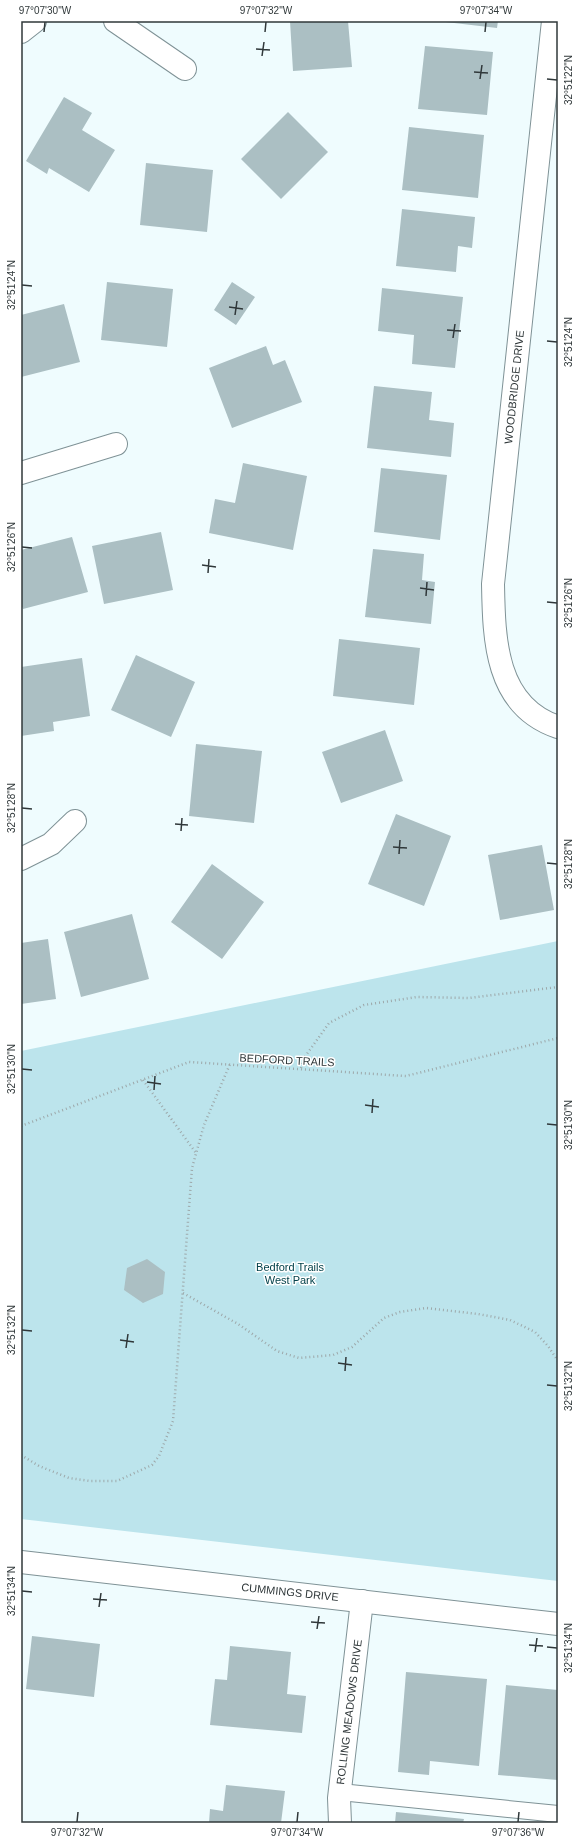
<svg xmlns="http://www.w3.org/2000/svg" width="579" height="1844" font-family="Arial,sans-serif">
<rect width="100%" height="100%" fill="#effcfe"/>
<path fill="#bce4ec" d="M558 941V1581L21 1519V1051Z"/>
<path fill="#abbfc3" d="M290 21H348L352 67 293 71Z
M437 21H498L497 28Z
M425 46 493 52 487 115 418 109Z
M64 97 92 113 82 130 115 150 89 192 49 168 47 174 26 161Z
M288 112 328 152 281 199 241 159Z
M409 127 484 135 478 198 402 190Z
M146 163 213 170 207 232 140 225Z
M402 209 475 217 472 248 458 246 456 272 396 266Z
M107 282 173 289 167 347 101 340Z
M232 282 255 297 236 325 214 310Z
M382 288 463 297 455 368 412 364 414 335 378 331Z
M64 304 80 362 21 377V315Z
M266 346 273 365 285 360 302 402 232 428 209 368Z
M374 386 432 392 429 420 454 423 451 457 367 448Z
M243 463 307 476 293 550 209 533 215 499 235 503Z
M381 468 447 475 440 540 374 532Z
M161 532 173 590 104 604 92 546Z
M72 537 88 592 23 609 21 604V550Z
M373 549 424 554 422 580 435 582 431 624 365 617Z
M339 639 420 648 414 705 333 696Z
M136 655 195 682 171 737 111 710Z
M82 658 90 716 53 722 54 731 21 736V667Z
M385 730 403 781 341 803 322 752Z
M196 744 262 751 254 823 189 816Z
M396 814 451 836 424 906 368 884Z
M542 845 554 910 500 920 488 855Z
M212 864 264 902 222 959 171 922Z
M132 914 149 979 81 997 64 932Z
M48 939 56 999 21 1004V943Z
M147 1259 165 1272 163 1294 143 1303 124 1290 127 1268Z
M32 1636 100 1644 94 1697 26 1689Z
M230 1646 291 1652 287 1694 306 1696 302 1733 210 1725 215 1679 227 1680Z
M406 1672 487 1679 479 1766 430 1761 429 1775 398 1772Z
M506 1685 558 1690V1780L498 1775Z
M226 1785 285 1791 281 1823H209L210 1809 223 1811Z
M396 1812 464 1819 463 1823H395Z"/>
<g fill="none" stroke-linecap="round" stroke-linejoin="round">
<defs>
<path id="lane" d="M340 1792 558 1814"/>
<path id="street" d="M115 21 185 69
M553 21 493 584C494 639 495 706 558 727
M21 32 35 21
M21 473 116 444
M21 859 51 844 75 821
M340 1823 339 1798 362 1601"/>
<path id="secondary" d="M21 1562 558 1624"/>
</defs>
<use href="#lane" stroke="#7f9296" stroke-width="18"/>
<use href="#street" stroke="#7f9296" stroke-width="24"/>
<use href="#secondary" stroke="#7f9296" stroke-width="24"/>
<path stroke="#9da8aa" stroke-width="2.5" stroke-dasharray="1 3" stroke-linecap="butt" d="M301 1068 304 1058 329 1023 364 1005 417 997 469 998 558 987
M143 1080 196 1153
M21 1126 189 1062 406 1076 558 1038
M183 1293 238 1324 277 1351 299 1358 333 1355 352 1347 384 1318 400 1312 426 1308 478 1314 510 1320 535 1332 548 1346 558 1361
M21 1455 39 1466 69 1478 90 1481H117L152 1465 159 1456 173 1421 192 1168 204 1125 230 1064"/>
<use href="#lane" stroke="#fff" stroke-width="16"/>
<use href="#street" stroke="#fff" stroke-width="22"/>
<use href="#secondary" stroke="#fff" stroke-width="22"/>
</g>
<path fill="none" stroke="#30383a" stroke-width="1.5" d="M44 32 45 22M265 32 266 22M485 32 486 22M256 49 270 50M262 56 264 42M474 72 488 73M480 79 482 65M547 79 557 80M22 285 32 286M229 307 243 309M235 315 237 301M447 330 461 331M453 338 455 324M547 341 557 342M22 547 32 548M202 565 216 567M208 573 209 559M420 588 434 590M426 596 427 582M547 602 557 603M22 808 32 809M175 824 188 825M181 831 182 818M393 847 407 848M399 854 400 840M547 863 557 864M22 1069 32 1070M147 1082 161 1084M154 1090 155 1076M365 1105 379 1107M372 1113 373 1099M547 1124 557 1125M22 1330 32 1331M120 1340 134 1342M126 1348 128 1334M338 1363 352 1365M345 1371 346 1357M547 1385 557 1386M22 1591 32 1592M93 1599 107 1600M99 1607 101 1593M311 1622 325 1623M317 1629 319 1616M529 1645 543 1646M547 1647 557 1648M535 1652 537 1638M77 1822 78 1812M297 1822 298 1812M518 1822 519 1812"/>
<g text-anchor="middle" dominant-baseline="central" stroke-width="3" stroke-linejoin="round" paint-order="stroke">
<g font-size="11" fill="#30383a" stroke="#fff">
<text transform="translate(514 387) rotate(-84)">WOODBRIDGE DRIVE</text>
<text transform="translate(287 1060) rotate(3)">BEDFORD TRAILS</text>
<text transform="translate(290 1592) rotate(6)">CUMMINGS DRIVE</text>
<text transform="translate(349 1712) rotate(-83)">ROLLING MEADOWS DRIVE</text>
</g>
<g font-size="11" fill="#03414a" stroke="#fff">
<text x="290" y="1267">Bedford Trails<tspan x="290" dy="13">West Park</tspan></text>
</g>
</g>
<rect width="579" height="1844" fill="none" stroke="#ffffff" stroke-width="44"/>
<rect x="22" y="22" width="535" height="1800" fill="none" stroke="#30383a" stroke-width="1.5"/>
<g font-size="10" text-anchor="middle" fill="#30383a">
<text x="45" y="14">97°07'30"W</text>
<text x="266" y="14">97°07'32"W</text>
<text x="486" y="14">97°07'34"W</text>
<text transform="translate(568 80) rotate(-90)" y="4">32°51'22"N</text>
<text transform="translate(11 285) rotate(-90)" y="4">32°51'24"N</text>
<text transform="translate(568 342) rotate(-90)" y="4">32°51'24"N</text>
<text transform="translate(11 547) rotate(-90)" y="4">32°51'26"N</text>
<text transform="translate(568 603) rotate(-90)" y="4">32°51'26"N</text>
<text transform="translate(11 808) rotate(-90)" y="4">32°51'28"N</text>
<text transform="translate(568 864) rotate(-90)" y="4">32°51'28"N</text>
<text transform="translate(11 1069) rotate(-90)" y="4">32°51'30"N</text>
<text transform="translate(568 1125) rotate(-90)" y="4">32°51'30"N</text>
<text transform="translate(11 1330) rotate(-90)" y="4">32°51'32"N</text>
<text transform="translate(568 1386) rotate(-90)" y="4">32°51'32"N</text>
<text transform="translate(11 1591) rotate(-90)" y="4">32°51'34"N</text>
<text transform="translate(568 1648) rotate(-90)" y="4">32°51'34"N</text>
<text x="77" y="1836">97°07'32"W</text>
<text x="297" y="1836">97°07'34"W</text>
<text x="518" y="1836">97°07'36"W</text>
</g>
</svg>
